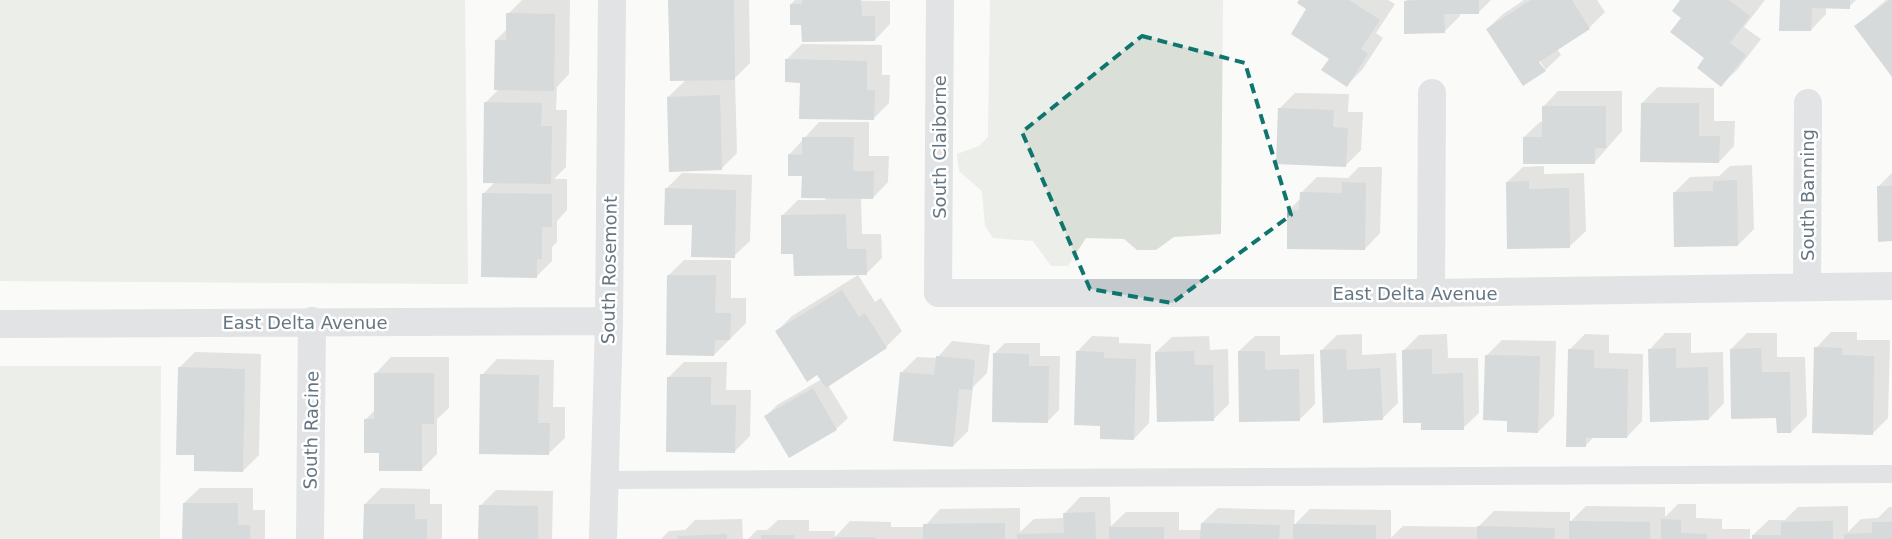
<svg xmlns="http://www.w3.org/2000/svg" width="1892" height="539" font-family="'DejaVu Sans',sans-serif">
<rect width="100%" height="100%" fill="#fafaf8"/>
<path fill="#dadfd7" d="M0 0H465L468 284 0 281Z
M990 0H1223L1221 234 1174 237 1156 250H1137L1124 239 1086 238 1068 266H1051L1033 241 993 238 985 226 982 191 959 171 957 154 979 146 988 137Z
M0 366H161L160 539H0Z"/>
<path fill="#0003" fill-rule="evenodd" d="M522 0H570L569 74 557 87 556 110H567L566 167 554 179H567V210L557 221V242L552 247V261L536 277 483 194 495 182 485 103 499 89 496 40 507 29 508 14Z
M670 0H749L750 63 733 80H735L737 153 721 169 668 97 687 79Z
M795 0 890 1V24L875 40 802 24 791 4Z
M1300 0H1388L1395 4 1376 33 1383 38 1362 70 1347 85 1308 9Z
M1407 0H1491L1478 13H1460V16L1444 32 1405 2Z
M1524 0H1597L1605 12 1589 28 1557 49 1561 55 1545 70 1523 84 1487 29 1503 14ZM1537 56 1545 69H1542L1535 57Z
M1682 0H1765L1744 27 1761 39 1737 70 1721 85 1706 58Z
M1781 0H1856L1849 7H1826V14L1811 30Z
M1886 0H1892V75L1856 26Z
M802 44 882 45V75H890L889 103 873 119 801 82 786 60Z
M1658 87 1714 88V121H1735L1734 146 1719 162 1642 103Z
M1558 91H1622V131L1594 163 1524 137 1540 122H1543V107Z
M1295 93 1349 94 1348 112H1363L1361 150 1346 165 1280 108Z
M819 122H869V156H889L888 182 873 198H861L862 234H881L882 258 866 274 795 253 782 216 798 200H826L803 175 789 155Z
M1752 165 1754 229 1738 245 1674 193 1690 177 1719 176 1730 166Z
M1544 166V174L1584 173 1586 231 1570 246 1507 182 1523 167Z
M1359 167H1382L1380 233 1365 249 1289 210 1301 198V193L1317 177 1348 178Z
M682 173 752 175 750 241 734 256 693 224 666 189Z
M1892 173V240L1878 187Z
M684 260H731V298H746V323L714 355 668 276Z
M858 275 875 302 881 298 902 331 886 347 828 385 848 418 836 429 766 416 777 405 822 379 777 331 792 316Z
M1831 332H1857V340H1890L1888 418 1872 434 1816 348Z
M1665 333H1691V353L1723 352 1724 403 1709 419 1650 349Z
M1747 333H1777V357H1805L1807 416 1791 432 1778 417 1731 349Z
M1362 334V355L1396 353 1398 403 1382 419 1321 351 1337 335Z
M1447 334 1448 358H1478L1479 413 1463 428 1404 350 1419 335Z
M1585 334 1609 335V353L1643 354 1642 421 1627 437 1595 436 1585 446 1569 350Z
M1092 336 1119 337V343L1151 344 1149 423 1134 439 1102 425 1077 352Z
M1209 336 1210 350 1228 349 1229 404 1213 420 1156 352 1172 337Z
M1255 336H1280V355L1314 354 1315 404 1299 420 1239 351Z
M1502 340 1556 341 1554 416 1538 432 1508 419 1487 355Z
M952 341 990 345 987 373 973 387 968 431 953 446 902 372 917 357 937 358Z
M1005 343H1040V356H1060L1059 410 1048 421 994 354Z
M195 352 261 354 259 455 243 471 196 454 179 368Z
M391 357H449V408L437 419V454L422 469 380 452 365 420 376 409V373Z
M497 359 554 360 553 407H565V438L549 453 482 375Z
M684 362H727L726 390H751L750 436 735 451 668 378Z
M200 488H253V510H265V539H184V503Z
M381 488 430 489V504H442V539H365V504Z
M496 490 553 491 552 539H563H479L480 506Z
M1080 497H1110L1111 526 1126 512H1179V530H1202V523L1218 508 1295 510 1294 525 1310 509 1391 510V538L1403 526 1478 527 1494 511 1570 512V522L1586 506 1665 507V517L1678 504H1696V518L1722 519V529H1750V539H748L757 530H767L778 520H809V531H835V537L850 521 891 522V527H924L940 509 1020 508V532L1034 519 1065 518V513Z
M1848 506V532L1861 519 1878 518 1889 507H1892V539H1753V535L1769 520H1785L1798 507Z
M742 519 743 539H661L669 531 685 530 695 520Z"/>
<path fill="#aab3b9" d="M668 0H734L735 80 670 81Z
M802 0H861L862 16H875V41L802 42 801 25H790V4H802Z
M1299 0H1349L1380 20 1361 49 1368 54 1347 87 1321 70 1329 59 1291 34 1306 9 1297 3Z
M1418 0H1479V14H1444L1445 33 1404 34V1Z
M1531 0H1572L1590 29 1539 62 1546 71 1523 86 1486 29Z
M1680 0H1729L1750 16 1730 43 1746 55 1721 87 1697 68 1704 58 1670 32 1681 18 1672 11Z
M1780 0H1850V9L1812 8 1811 31H1779Z
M1890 0H1892V77L1854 26Z
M506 13 555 14 554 91 494 90 495 40H506Z
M785 59 867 61V90H875L874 120 799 119 800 83 785 82Z
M720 95 722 170 669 172 667 97Z
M484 102 542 103 541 126H552L551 184 483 183Z
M1641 103H1699V136H1720L1719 163 1640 162Z
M1542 106H1606V148H1595V164H1523V137H1542Z
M1278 108 1334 110 1333 127 1348 128 1346 167 1276 164Z
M802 137H854L853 171H874L873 199 801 198 802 176H788V154L802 155Z
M1737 180 1738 246 1674 247 1673 192 1713 191V181Z
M1529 181V189L1569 188 1570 248 1507 249 1506 182Z
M1342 182 1366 183 1365 250 1287 249V210H1299L1300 192 1342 193Z
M1877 186H1892V241L1878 242Z
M665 188 736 190 735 258 691 257 692 225H664Z
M482 193 552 194V227H542V259H537V278L481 277Z
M846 214 847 249H866L867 275 794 276 793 254H781V215Z
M667 275H716L715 313H731L730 340H715L714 356 666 355Z
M842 290 859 317 865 313 887 348 826 388 817 375 807 382 775 331Z
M1814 347 1842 348V355L1874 356 1873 435 1812 433Z
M1676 348V368L1708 367 1709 420 1650 422 1648 349Z
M1761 348 1762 372H1790L1791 433H1777L1776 418 1731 419 1730 349Z
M1346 349 1347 370 1380 368 1383 420 1323 423 1320 350Z
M1432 349V374L1463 373 1464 430H1421V423H1403L1402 350Z
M1568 349 1594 350V368L1628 369 1627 438H1586V447H1566Z
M1076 351 1104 352V358L1136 359 1134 440 1100 439V426L1074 425Z
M1194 351 1195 365H1213L1214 421 1157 422 1155 352Z
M1238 351H1265V370L1299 369 1300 421 1239 422Z
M993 353 1029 354V366H1049L1048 423 992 422Z
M1485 355 1540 356 1538 433 1507 432V421L1483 420Z
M936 356 975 360 972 390 959 389 953 447 893 441 900 372 934 375Z
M178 367 245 369 243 472 194 471V455H176Z
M374 373H434V424H422V471H379V453H364V419H374Z
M480 374 539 375 538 423H550L549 455 479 454Z
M667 377H711V405H736L735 453 666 452Z
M813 388 837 430 789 458 764 416Z
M183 503H238V525H250V539H182Z
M364 504H415V519H427V539H363Z
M479 505 538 506V539H478Z
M1095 512 1096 539H1017V534L1064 533 1063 513Z
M1661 519 1681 520V533L1707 534V539H1661Z
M1569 521 1650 522V539H1569Z
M1833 521V539H1752V535H1781V522Z
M1872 522H1892V539H1844V534L1872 533Z
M1005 523V539H923V524Z
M1201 523 1280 525 1279 539H1200Z
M1293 524 1376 525V539H1293Z
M1477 526 1555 528 1554 539H1477Z
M1109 527H1164V539H1109Z
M727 534V539H678V536Z
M761 535H794V539H761Z
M833 537H876V539H833Z"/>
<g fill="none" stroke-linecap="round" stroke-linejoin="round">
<path stroke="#c3c8cc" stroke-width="18" d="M604 480 1892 474"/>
<path stroke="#c3c8cc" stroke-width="28" d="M940 0 938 293H1431L1892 286
M1807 287 1808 103
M1431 293 1432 93
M0 324 609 321
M310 539 312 321
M603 539 609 321 612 0"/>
</g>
<path d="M0 0H1892V539H0ZM1142 36 1245 63 1291 215 1172 303 1090 289 1022 132Z" fill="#fafaf8" fill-opacity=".55" fill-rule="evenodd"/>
<path fill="none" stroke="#0f766e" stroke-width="4" stroke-dasharray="10 6" stroke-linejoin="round" d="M1142 36 1245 63 1291 215 1172 303 1090 289 1022 132Z"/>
<g text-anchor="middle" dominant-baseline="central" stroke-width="5" stroke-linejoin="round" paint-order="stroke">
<g font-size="18" fill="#657683" stroke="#fff">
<text transform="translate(939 147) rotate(-90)">South Claiborne</text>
<text transform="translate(1807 195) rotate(-90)">South Banning</text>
<text transform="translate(609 270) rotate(-89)">South Rosemont</text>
<text x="1415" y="293">East Delta Avenue</text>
<text x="305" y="322">East Delta Avenue</text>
<text transform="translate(311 430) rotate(-89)">South Racine</text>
</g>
</g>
</svg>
